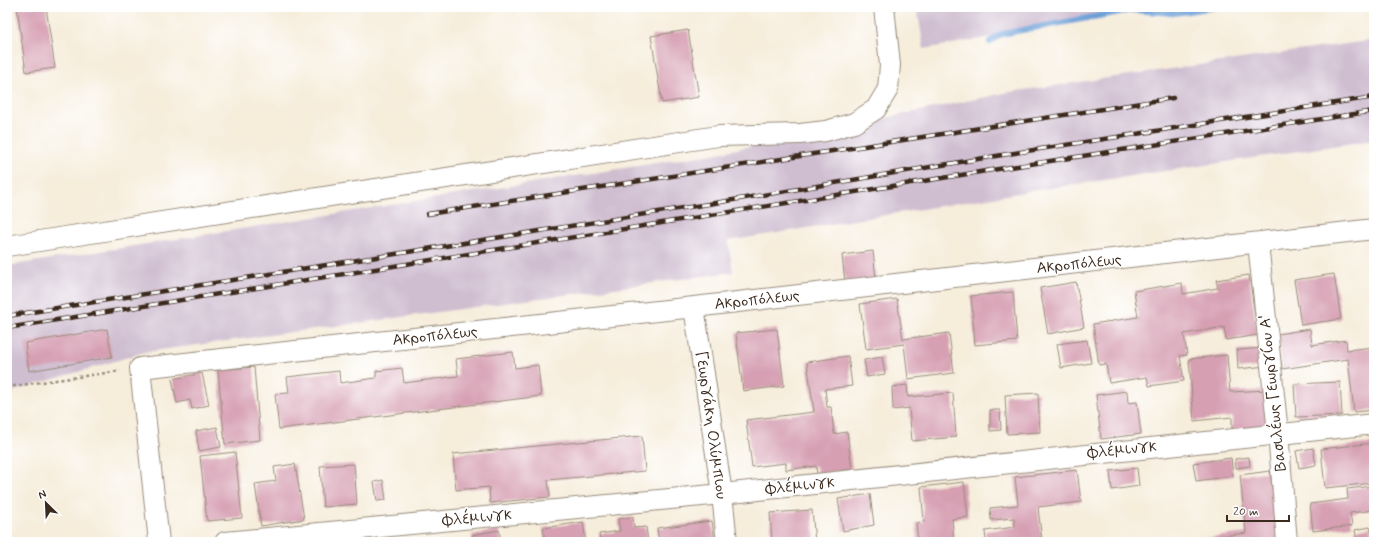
<svg xmlns="http://www.w3.org/2000/svg" width="1381" height="549" font-family="Mynerve,sans-serif">
<rect width="100%" height="100%" fill="#fff"/>
<filter id="ink" filterUnits="userSpaceOnUse"><feTurbulence type="fractalNoise" baseFrequency=".025" numOctaves="2"/><feDisplacementMap in="SourceGraphic" scale="8" xChannelSelector="R" yChannelSelector="G"/><feConvolveMatrix kernelMatrix="1 2 1 2 8 2 1 2 1" color-interpolation-filters="sRGB"/></filter>
<filter id="wash" filterUnits="userSpaceOnUse"><feTurbulence type="fractalNoise" baseFrequency=".012" numOctaves="4" result="noise"/><feDisplacementMap in="SourceGraphic" scale="16" xChannelSelector="R" yChannelSelector="G"/><feGaussianBlur stdDeviation="0.9" result="paint"/><feColorMatrix in="noise" values="0 0 0 0 0 0 0 0 0 0 0 0 0 0 0 0 0 1.4 0 .05"/><feComposite in="paint" operator="in"/></filter>
<g filter="url(#wash)">
<rect width="100%" height="100%" fill="#f6eddb"/>
<path fill="#cfbdd0" d="M917 7H1162L924 49Z
M1374 40V140L1031 191 728 241 733 272 145 352 10 392 7 398V266L713 154 1010 92Z"/>
<g fill="none" stroke-linecap="round" stroke-linejoin="round">
<path stroke="#6ca0d8" stroke-width="6" d="M990 42 1001 34 1131 10 1174 13 1216 7"/>
</g>
<g id="blocks">
<path fill="#d69fb2" d="M17 7H46L55 68 26 72Z
M688 30 699 97 662 103 651 36Z
M873 251 876 278 845 282 842 255Z
M1334 274 1341 319 1301 325 1294 280Z
M1249 275 1258 335 1226 340 1224 327 1184 334 1187 355 1180 356 1184 381 1149 386 1147 377 1109 383 1106 364 1099 365 1093 324 1138 317 1134 291 1182 283 1183 294 1218 288 1216 280Z
M1076 282 1084 327 1048 334 1040 288Z
M1013 292 1017 341 975 345 971 296Z
M897 299 903 339 949 333 954 373 908 379 904 344 866 349 860 304Z
M107 329 112 357 29 371 25 343Z
M777 329 784 386 743 391 736 333Z
M1310 329 1312 345 1346 340 1347 350 1374 347V410L1354 412 1348 359 1282 369 1277 334Z
M1087 340 1091 363 1061 368 1057 344Z
M1265 348 1266 366 1238 369 1237 350Z
M513 352 515 368 538 365 541 396 279 429 275 394 289 393 287 377 339 371 340 383 376 378V371L402 368 404 383 458 376 456 359Z
M1227 355 1230 392 1267 390 1269 428 1232 430V417L1194 421 1189 359Z
M848 356 852 386 825 389 827 407H831L834 434 847 432 852 469 817 474 816 466 786 470V463L752 467 746 420 814 412 807 362Z
M882 357 885 374 867 377 864 360Z
M254 367 260 440 225 444 218 370Z
M202 373 209 405 192 409 190 400 177 403 172 379Z
M1340 382 1342 415 1296 417 1294 384Z
M907 385 908 397 953 393 956 437 912 441 909 408 893 410 892 387Z
M1127 391 1128 403 1137 402 1141 434 1101 439 1096 395Z
M1038 393 1040 432 1007 434 1005 395Z
M990 410H1000L1001 430 990 431Z
M217 427 221 447 199 451 196 431Z
M642 436 645 471 548 480 550 497 490 503 489 487 456 490 453 454Z
M1374 443V483L1325 488 1321 449Z
M1313 448 1316 465 1299 468 1296 451Z
M235 452 242 518 207 521 200 456Z
M1249 457 1250 466 1236 468 1235 459Z
M1231 458 1233 476 1196 481 1193 463Z
M295 464 304 519 261 526 255 484 276 481 274 467Z
M354 464 357 504 323 507 320 466Z
M1137 468 1139 486 1112 490 1110 471Z
M1077 470 1081 502 1038 507 1042 542H986L985 531 1015 527 1014 518 991 520 990 508 1018 505 1015 477Z
M1270 471 1279 542H1208L1207 538 1246 533 1240 475Z
M383 480 386 500 377 501 374 482Z
M964 482 968 517 952 519 954 542H918L916 523 924 522 921 487Z
M1374 486V510L1350 513 1352 526 1313 531 1310 504 1348 499 1347 489Z
M870 494 874 525 843 531 838 499Z
M812 510 815 542H772L770 513Z
M633 517 634 528 646 527 648 542H600L599 534 620 531 618 519Z
M712 521 715 542H659L657 528Z
M583 522 586 542H545L543 528Z
M1370 527 1373 540 1357 542 1355 530Z
M499 530 501 542H473L472 535Z"/>
</g>
</g>
<g filter="url(#ink)">
<use href="#blocks" fill-opacity="0" stroke="#988c7c" stroke-width="1"/>
<g fill="none" stroke-linecap="round" stroke-linejoin="round">
<defs>
<path id="minor" d="M1258 243 1278 433 1287 542
M7 246 718 136 800 134 826 131 854 123 876 109 888 89 890 65 884 7
M694 307 722 494 727 542
M159 542 140 368 694 307 1374 229
M225 542 722 494 1374 424"/>
</defs>
<use href="#minor" stroke="#988c7c" stroke-width="22"/>
<path stroke="#988c7c" stroke-width="2.5" stroke-dasharray="3 3" stroke-linecap="butt" d="M7 387 120 371"/>
<use href="#minor" stroke="#fff" stroke-width="20"/>
<defs>
<path id="rail" d="M428 214 1173 98
M7 316 721 202 1008 154 1374 97
M7 328 1011 167 1374 111"/>
</defs>
<use href="#rail" stroke="#3b2a1e" stroke-width="4.5"/>
<use href="#rail" stroke="#fff" stroke-width="3" stroke-dasharray="9" stroke-linecap="butt"/>
</g>
</g>
<g text-anchor="middle" dominant-baseline="central" stroke-width="3" stroke-linejoin="round" paint-order="stroke">
<g font-size="16" fill="#3b2a1e" stroke="#fff">
<text transform="translate(1079 264) rotate(-6)">Ακροπόλεως</text>
<text transform="translate(757 300) rotate(-6)">Ακροπόλεως</text>
<text transform="translate(435 336) rotate(-6)">Ακροπόλεως</text>
<text transform="translate(1273 393) rotate(-96)">Βασιλέως Γεωργίου Α'</text>
<text transform="translate(711 425) rotate(82)">Γεωργάκη Ολύμπιου</text>
<text transform="translate(1122 450) rotate(-6)">Φλέμινγκ</text>
<text transform="translate(800 486) rotate(-6)">Φλέμινγκ</text>
<text transform="translate(477 518) rotate(-5)">Φλέμινγκ</text>
</g>
</g>
<rect width="1381" height="549" fill="none" stroke="#fff" stroke-width="24"/>
<g transform="translate(46 503) rotate(336)" stroke="#ffffff" stroke-width="3" paint-order="stroke">
<path d="M0-3L7 15L0 10L-7 15Z" fill="#3b2a1e"/>
<text y="-6" font-size="11" font-weight="bold" text-anchor="middle" fill="#3b2a1e">N</text>
</g>
<path d="M1227 515v6h62v-6" fill="none" stroke="#3b2a1e" stroke-width="2"/>
<text x="1233" y="515" font-size="12" fill="#3b2a1e" stroke="#ffffff" stroke-width="3" paint-order="stroke">20 m</text>
</svg>
